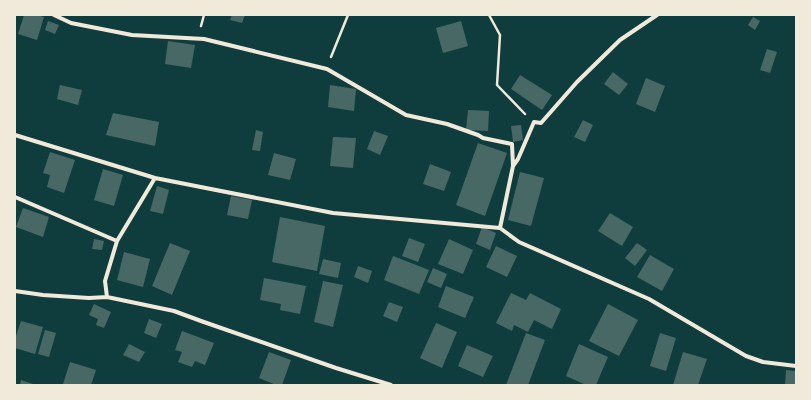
<svg xmlns="http://www.w3.org/2000/svg" width="811" height="400" font-family="'Source Serif 4',serif">
<rect width="100%" height="100%" fill="#0f3d3e"/>
<path fill="#486865" d="M24 15H37L44 17 37 40 18 34Z
M232 15H245L242 23 230 20Z
M753 17 760 21 755 30 748 25Z
M48 21 59 25 55 34 45 30Z
M461 21 468 46 443 53 436 28Z
M168 41 195 45 191 68 165 64Z
M767 49 777 52 770 73 760 70Z
M613 72 628 84 619 95 604 84Z
M520 75 552 95 542 110 511 89Z
M646 78 665 86 655 112 636 104Z
M60 85 82 90 78 105 57 99Z
M330 85 356 89 354 111 328 107Z
M468 110 489 111 488 131 466 130Z
M113 113 159 122 155 146 106 135Z
M583 120 593 125 585 142 574 137Z
M521 125 523 140 513 142 511 126Z
M256 130 263 132 260 151 252 150Z
M374 131 388 136 380 155 367 149Z
M333 137 356 138 353 168 330 166Z
M478 143 507 153 485 216 456 205Z
M50 152 75 160 64 193 47 187 50 175 43 173Z
M274 153 296 159 290 180 268 175Z
M430 164 451 172 444 191 423 184Z
M103 169 123 175 114 206 94 200Z
M520 172 544 178 531 226 508 220Z
M157 186 169 190 163 214 150 211Z
M231 196 252 200 248 219 227 215Z
M23 208 49 217 43 237 16 227Z
M610 213 633 227 622 246 598 231Z
M280 217 325 226 317 271 272 262Z
M482 227 496 233 490 250 476 244Z
M409 238 425 244 418 262 402 256Z
M94 239 104 241 102 250 92 249Z
M449 239 473 250 463 274 438 264Z
M170 243 190 251 172 295 152 286Z
M637 243 647 250 635 266 625 258Z
M496 246 517 256 507 277 486 267Z
M124 252 150 259 143 287 117 280Z
M650 255 674 269 662 291 637 277Z
M393 256 429 270 419 294 384 280Z
M323 259 341 263 338 278 319 274Z
M358 266 372 271 368 283 354 277Z
M433 268 447 274 441 288 427 282Z
M264 278 306 286 300 314 280 310 281 304 260 300Z
M323 281 343 285 333 327 314 322Z
M446 286 474 297 465 318 438 307Z
M511 293 526 300 530 293 561 309 552 329 534 320 528 332 514 325 512 331 496 323Z
M389 302 403 307 397 322 383 316Z
M94 304 111 312 104 328 96 325 98 319 89 315Z
M608 304 638 320 619 356 589 341Z
M149 319 162 324 156 338 144 333Z
M21 321 43 327 35 354 15 348V339Z
M436 323 457 332 442 368 420 358Z
M45 330 56 333 49 357 38 354Z
M182 331 214 343 205 365 195 361 192 367 178 362 182 352 175 350Z
M526 333 545 340 528 385H506Z
M660 333 676 338 666 371 650 366Z
M129 344 145 352 139 362 123 355Z
M579 344 608 357 596 385H586L566 376Z
M467 345 493 356 483 377 458 366Z
M269 352 291 360 282 385H276L259 378Z
M683 352 707 359 698 385H673Z
M70 362 96 370 91 385H67L63 384Z
M786 370 796 371V385H785Z
M21 380 36 385H20Z"/>
<g fill="none" stroke-linecap="round" stroke-linejoin="round">
<path stroke="#f1e9da" stroke-width="2.5" d="M489 15 500 35 497 85 525 114
M201 26 204 15
M331 57 348 15"/>
<path stroke="#f1e9da" stroke-width="4" d="M54 15 71 23 132 35 204 39 327 69 406 115 447 124 478 135 483 138 512 144 513 166
M15 135 155 178 333 213 500 228 519 242 649 299 746 356 763 362 796 366
M15 197 117 241
M500 228 513 166 518 159 534 122 541 123 577 82 620 40 657 15
M15 291 43 295 89 298 107 297 174 311 201 321 336 368 391 385
M107 297 105 281 117 241 155 178"/>
</g>
<rect width="811" height="400" fill="none" stroke="#f1e9da" stroke-width="32"/>
</svg>
